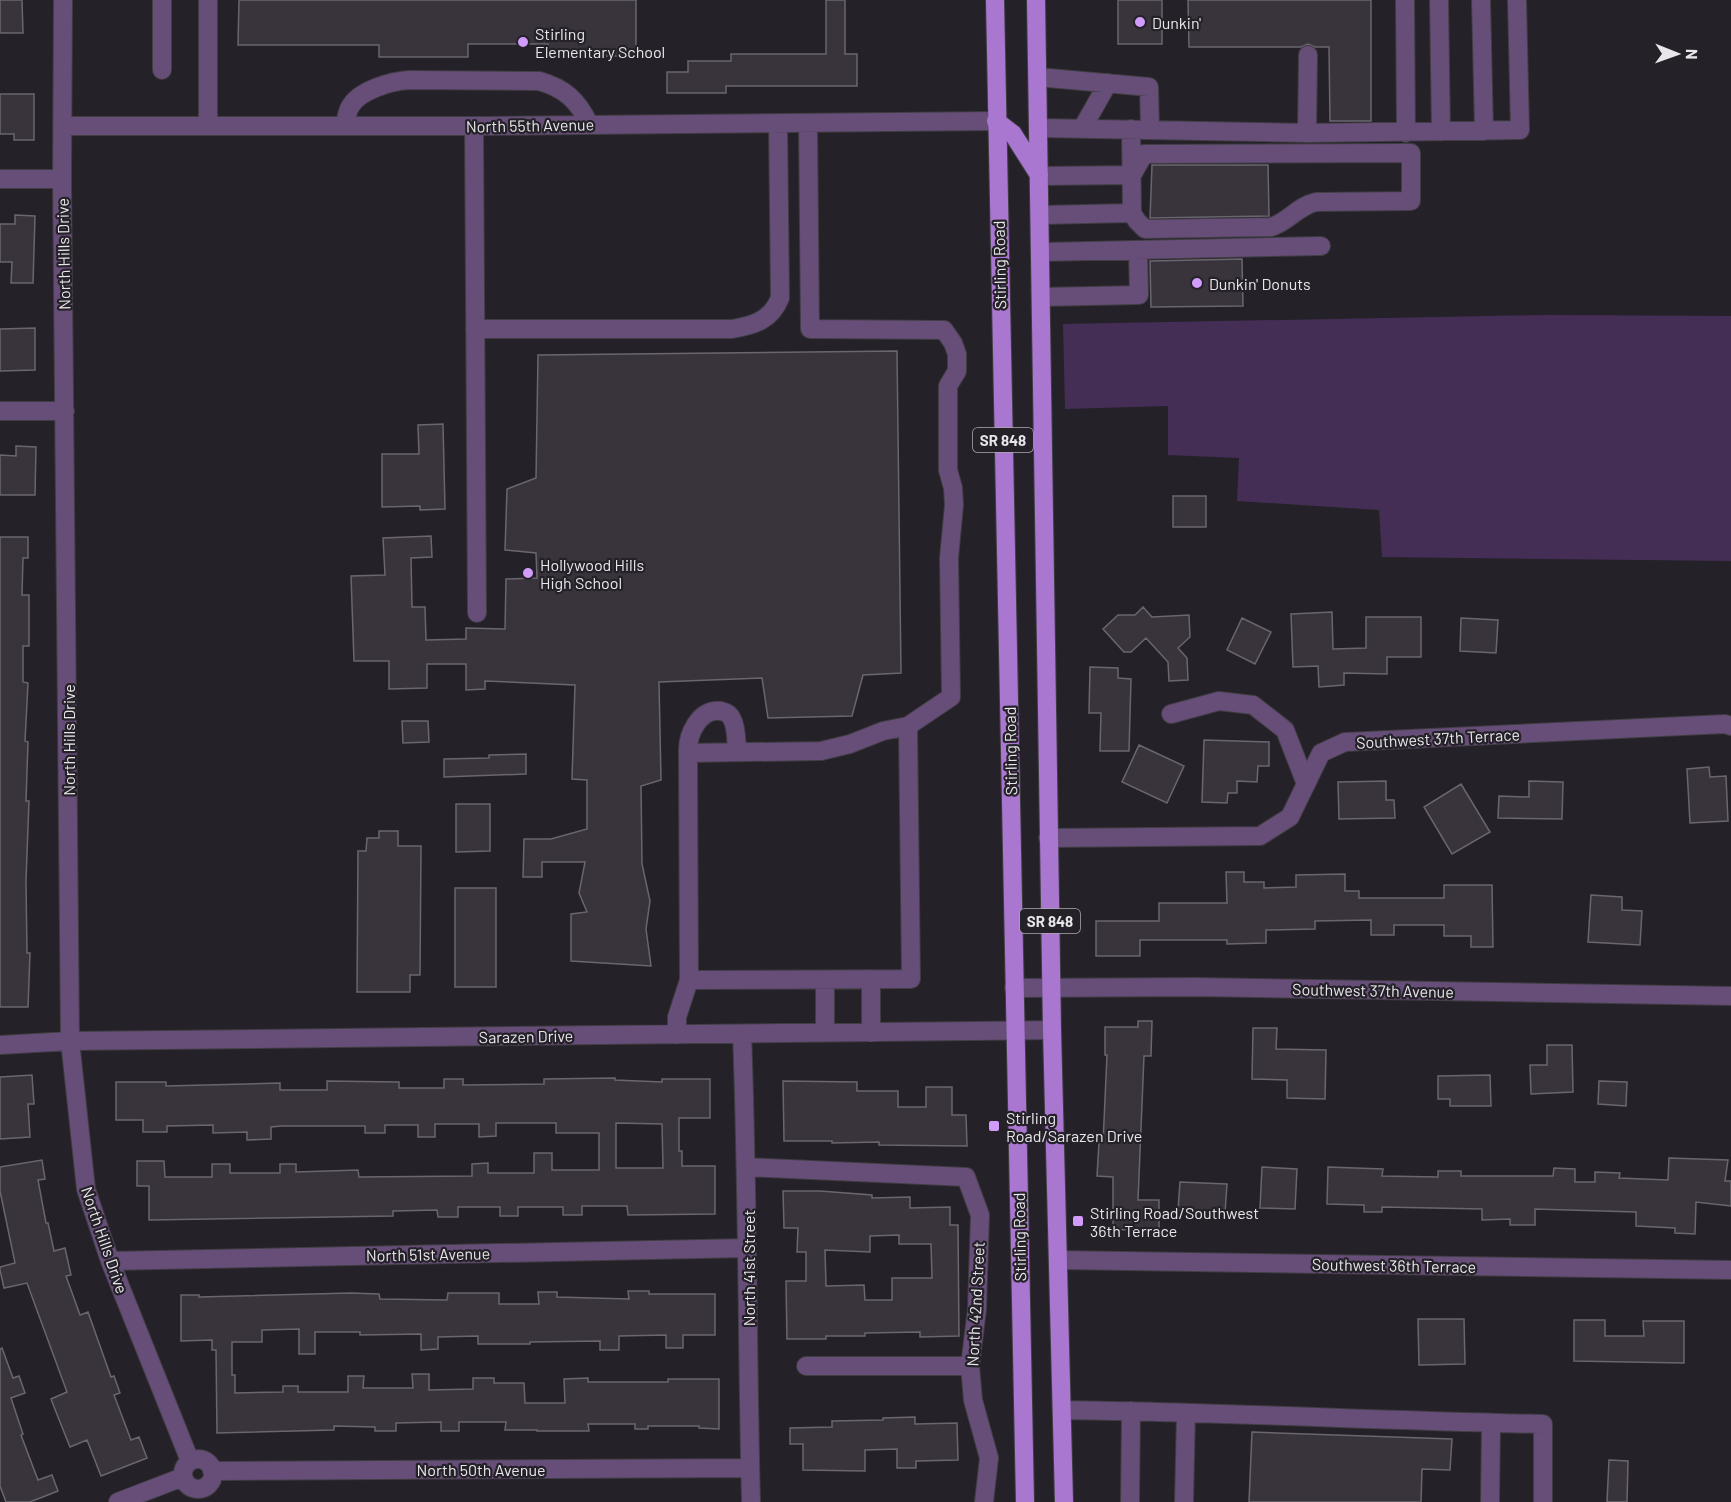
<svg xmlns="http://www.w3.org/2000/svg" width="1731" height="1502" font-family="Barlow,sans-serif">
<rect width="100%" height="100%" fill="#252128"/>
<path fill="#442e56" d="M1546 315 1731 316V561L1382 557 1379 510 1237 501 1239 458 1168 455V406L1065 409 1063 324Z"/>
<path fill="#39343c" stroke="#6a666f" stroke-width="1.5" fill-rule="evenodd" d="M0 0H22L23 33H0Z
M239 0H636V56H548V44H468V57H379V45H238Z
M826 0H845V54H857V86H726V93H667V72H688V61H731V54H826Z
M1118 0H1162V44H1118Z
M1188 0H1371V121H1330L1329 47H1315L1308 44 1301 47H1189Z
M0 94H34V140H14V134H0Z
M1152 165H1268L1269 216 1150 218Z
M15 215 35 216 33 283H11L12 262H0V224H15Z
M1242 259 1243 306 1151 307 1150 261Z
M35 328V370L0 371V329Z
M897 351 901 673 863 675 852 716 768 718 762 678 659 682 661 780 641 786 642 864 650 901 646 929 651 966 571 961V914L587 912 579 893 585 862H542V877H523L524 839H551L587 829V780L572 779 575 685 485 681V689L466 690V664H427V688L389 689V661H354L351 576 385 575 383 538 431 536 432 557 411 558 412 607H425L426 640 466 639V628L505 629 506 579 537 578 536 553 505 550 507 489 536 478 538 355Z
M443 424 445 509 420 510V506L382 507V454H419L418 425Z
M16 446 36 447 35 495H0V455L16 456Z
M1173 496H1206V527H1173Z
M0 537H28V558H23L22 595H29V646H23V682L28 683 25 741 28 742 26 801H29L26 881 27 953H30L28 1007H0Z
M1143 607 1152 617 1189 615 1190 637 1178 648 1187 658 1188 680 1169 681 1168 662 1146 638 1131 652H1124L1103 629 1118 615H1135Z
M1332 612 1333 649 1366 648V617H1421V657H1387V674L1344 673V685L1319 687 1318 666 1293 667 1291 614Z
M1242 618 1271 632 1255 664 1227 650Z
M1461 618 1498 620 1496 653 1460 651Z
M1090 667 1118 668V678L1131 679 1129 751H1100L1101 713H1089Z
M402 721H428L429 742 403 743Z
M1204 740 1269 742V766H1258L1257 782 1237 781V793H1228L1227 803 1202 802Z
M1139 745 1184 766 1167 803 1122 782Z
M526 754V774L444 777V759L489 758V755Z
M1709 767 1710 777 1726 776 1728 821 1690 823 1687 769Z
M1386 781V800H1394L1395 818 1339 819 1338 782Z
M1529 781 1563 782 1562 819 1498 818 1499 796 1529 797Z
M1461 784 1490 832 1452 854 1424 807Z
M456 804H490V851L456 852Z
M379 831H398V846H421L420 975H410V992H357L358 851H366L367 838H379Z
M1226 872H1244V882H1264V888L1296 887V875L1345 874V891H1359V898H1444V885H1492L1493 947H1471V936H1444V925H1394V935H1371V920L1315 921V929L1266 930V943L1227 944V940H1140V956H1096V921H1159V903H1227Z
M455 888H496V987H455Z
M1591 895 1622 897V910L1642 911 1640 945 1588 942Z
M1138 1021H1152L1151 1056H1144L1138 1200H1159V1229L1113 1230V1177L1097 1176 1099 1143H1103L1107 1055H1105V1027H1138Z
M1253 1028H1277L1276 1049 1326 1050 1325 1099 1287 1098V1080L1252 1079Z
M1547 1045H1572L1573 1092 1531 1094 1530 1065H1547Z
M32 1075 34 1104H28L30 1137 0 1139V1077Z
M1490 1075 1491 1106H1450V1099H1438V1076Z
M615 1078V1080L662 1082V1079H710V1118H679V1151H682V1166H715V1214L628 1215 627 1206H582V1215H563V1207H518V1216H500V1207H458V1217H438L437 1210 393 1211V1216L149 1220V1186H137V1161H164L165 1177H212V1164H230V1173H280V1164H296V1172L358 1170 359 1177 472 1176V1164L488 1163V1173H534V1153H552V1170H599V1133H556V1123H496V1136L479 1137V1124H435V1137H418V1125H385V1133H365V1126H281L271 1127V1139L247 1140V1132L213 1133V1125L167 1126V1132H143V1120H116V1082H166V1086L280 1083V1090H327V1081L399 1082V1088H444V1079H463V1085L544 1084V1079ZM616 1123 662 1124 663 1168H616Z
M783 1081 857 1082V1091H898V1107H926V1087H952V1115H966L967 1146 879 1145V1142L832 1143V1141H784Z
M1599 1081 1627 1082 1626 1106 1598 1104Z
M1669 1158 1728 1160 1725 1181H1731V1206L1696 1202 1695 1234 1675 1233V1228L1636 1226V1212L1535 1209V1225H1510V1219L1482 1220V1209L1382 1207V1212H1364V1205L1327 1204 1328 1167 1383 1169 1382 1176 1438 1177V1171H1461V1176H1553L1554 1168 1575 1169V1182H1595V1172L1620 1173 1619 1178 1668 1180Z
M42 1160 45 1179 38 1180 46 1223H48L54 1251 65 1248 71 1275 66 1276 80 1315 88 1312 111 1377 114 1376 120 1393 114 1395 131 1440 139 1437 147 1458 101 1476 87 1440 70 1447 58 1417 51 1399 67 1392 27 1283 4 1288 0 1270V1267L15 1263 0 1191V1167Z
M1262 1167 1297 1169 1295 1209 1260 1208Z
M1180 1182 1227 1184 1225 1213 1178 1210Z
M783 1191H820L872 1195V1198L910 1197V1208L950 1207V1225H958L959 1336 920 1337V1332L865 1333V1336H826V1339H787L786 1281H806V1252H797L798 1228H784ZM899 1235V1244H931L932 1278H892V1300H865L864 1285 826 1286 825 1250 870 1252V1236Z
M628 1291H649V1294H715V1335H683V1348H666V1335L619 1336V1350H600V1341L530 1342V1344H478V1336L438 1337V1349L421 1350V1334L360 1335V1332H315V1354H299V1329L262 1330V1342H232V1375H235V1393L283 1392V1386H298V1392H348V1376H364L363 1388H413L412 1374H429V1390L473 1389V1378H494V1383H524L525 1403H565L564 1379 588 1378V1382H668V1379H719V1429L699 1428V1426H648V1429H635V1424H588L589 1431H537V1430H505L506 1422H459V1431H441V1422L396 1423V1431H375V1427L334 1426V1430L217 1433 216 1350H212V1340L181 1341V1295H199V1297L351 1293 379 1294 380 1299 447 1300 448 1293H499V1304H539L538 1292H557V1297L629 1299Z
M1418 1319H1464L1465 1364 1419 1365Z
M1574 1320H1605V1336H1644L1643 1321H1684V1363L1574 1361Z
M2 1348 13 1378 19 1376 25 1393 11 1398 23 1434 21 1435 38 1480 52 1475 58 1491 30 1502H6L0 1486V1349Z
M915 1417V1424L957 1423 958 1460 916 1461V1468H897V1449L865 1450V1471L803 1470V1444H790V1428L832 1427V1421L883 1420V1418Z
M1252 1432 1452 1439 1450 1470 1422 1469 1421 1502H1249Z
M1609 1460 1628 1461 1627 1502H1607Z"/>
<g fill="none" stroke-linecap="round" stroke-linejoin="round">
<defs>
<path id="minor" d="M63 0 62 179 70 1041 86 1189 110 1261 190 1461
M162 0V70
M1405 0 1406 133
M1439 0 1441 132
M1481 0 1484 131
M1038 77 1149 87 1150 130
M808 123 810 329 944 330 953 343 957 354V371L948 386V470L953 488 954 505 949 558 951 697 908 726
M208 125V0
M345 125C346 119 347 112 350 107 359 90 392 81 409 80L539 81C565 88 578 101 589 124
M63 126H474L996 121
M474 126 477 613
M1083 127 1108 83
M1039 128 1307 133 1520 130 1517 0
M1131 129 1132 213 1137 221 1145 229 1271 227C1288 222 1298 206 1316 202L1411 201V153L1144 154 1132 175
M1307 133 1308 55
M1040 176 1132 175
M0 179H62
M1040 215 1132 213
M1041 252 1321 246
M1041 297 1139 295 1138 250
M475 329H732C755 325 771 320 780 298L778 123
M0 411H65
M1171 714 1219 701 1253 705 1285 730 1306 784
M908 726 911 979 689 980 688 753 821 751 850 744 883 731Z
M688 753C687 735 699 708 721 711 726 712 730 714 732 719 737 728 736 741 737 751
M1048 838 1260 836 1290 817 1321 753 1345 742 1725 724 1731 726
M825 980V1033
M1014 988 1195 987 1731 996
M871 1033V979
M742 1034C748 1190 747 1346 751 1502
M677 1035V1017L689 980
M0 1045 70 1041 1052 1030
M747 1167 966 1177 980 1215 977 1309 970 1366 973 1400 989 1458 984 1502
M1058 1260 1731 1270
M110 1261 747 1248
M806 1366H970
M1062 1410C1222 1412 1383 1421 1543 1424V1502
M183 1474a15 15 0 1 1 30 0a15 15 0 1 1-30 0Z
M212 1471 750 1468
M118 1502 183 1477
M1130 1502 1131 1411
M1184 1502 1186 1413
M1490 1502 1491 1423"/>
<path id="major" d="M995 0 1025 1502
M1036 0 1052 1030 1064 1502
M996 121 1013 134 1039 175"/>
</defs>
<use href="#minor" stroke="#403d43" stroke-width="20"/>
<use href="#major" stroke="#403d43" stroke-width="20"/>
<use href="#minor" stroke="#664e79" stroke-width="18"/>
<use href="#major" stroke="#a976d0" stroke-width="18"/>
</g>
<g fill="#d29cfd" stroke="#252128" stroke-width="2">
<circle cx="1140" cy="22" r="6"/>
<circle cx="523" cy="42" r="6"/>
<circle cx="1197" cy="283" r="6"/>
<circle cx="528" cy="573" r="6"/>
<rect x="988" y="1120" width="12" height="12" rx="3"/>
<rect x="1072" y="1215" width="12" height="12" rx="3"/>
</g>
<g text-anchor="middle" dominant-baseline="central" stroke-width="4.5" stroke-linejoin="round" paint-order="stroke">
<g fill="#252128" stroke="#aeabb0" stroke-width="1.5">
<rect x="973" y="428" width="60" height="24" rx="4.5"/>
<rect x="1020" y="909" width="60" height="24" rx="4.5"/>
</g>
<g font-size="15" font-weight="bold" fill="#e8e6eb">
<text x="1003" y="440">SR 848</text>
<text x="1050" y="921">SR 848</text>
</g>
<g font-size="16" fill="#e8e6eb" stroke="#252128" text-anchor="start">
<text x="1152" y="22">Dunkin'</text>
<text x="535" y="33">Stirling<tspan x="535" dy="18">Elementary School</tspan></text>
<text x="1209" y="283">Dunkin' Donuts</text>
<text x="540" y="564">Hollywood Hills<tspan x="540" dy="18">High School</tspan></text>
<text x="1006" y="1117">Stirling<tspan x="1006" dy="18">Road/Sarazen Drive</tspan></text>
<text x="1090" y="1212">Stirling Road/Southwest<tspan x="1090" dy="18">36th Terrace</tspan></text>
</g>
<g font-size="16" fill="#e8e6eb" stroke="#252128">
<text transform="translate(530 125) rotate(-1)">North 55th Avenue</text>
<text transform="translate(63 254) rotate(-91)">North Hills Drive</text>
<text transform="translate(999 265) rotate(-91)">Stirling Road</text>
<text transform="translate(1438 738) rotate(-3)">Southwest 37th Terrace</text>
<text transform="translate(68 740) rotate(-90)">North Hills Drive</text>
<text transform="translate(1010 751) rotate(-91)">Stirling Road</text>
<text transform="translate(1373 990) rotate(1)">Southwest 37th Avenue</text>
<text transform="translate(526 1036) rotate(-1)">Sarazen Drive</text>
<text transform="translate(1019 1237) rotate(-91)">Stirling Road</text>
<text transform="translate(105 1240) rotate(71)">North Hills Drive</text>
<text transform="translate(428 1254) rotate(-1)">North 51st Avenue</text>
<text transform="translate(1394 1265) rotate(1)">Southwest 36th Terrace</text>
<text transform="translate(748 1268) rotate(-90)">North 41st Street</text>
<text transform="translate(975 1304) rotate(-87)">North 42nd Street</text>
<text x="481" y="1469">North 50th Avenue</text>
</g>
</g>
<g transform="translate(1677 54) rotate(91)" stroke="#252128" stroke-width="4.5" paint-order="stroke">
<path d="M0-4.5L10 22L0 15L-10 22Z" fill="#e8e6eb"/>
<text y="-9" font-size="16" font-weight="bold" text-anchor="middle" fill="#e8e6eb">N</text>
</g>
</svg>
